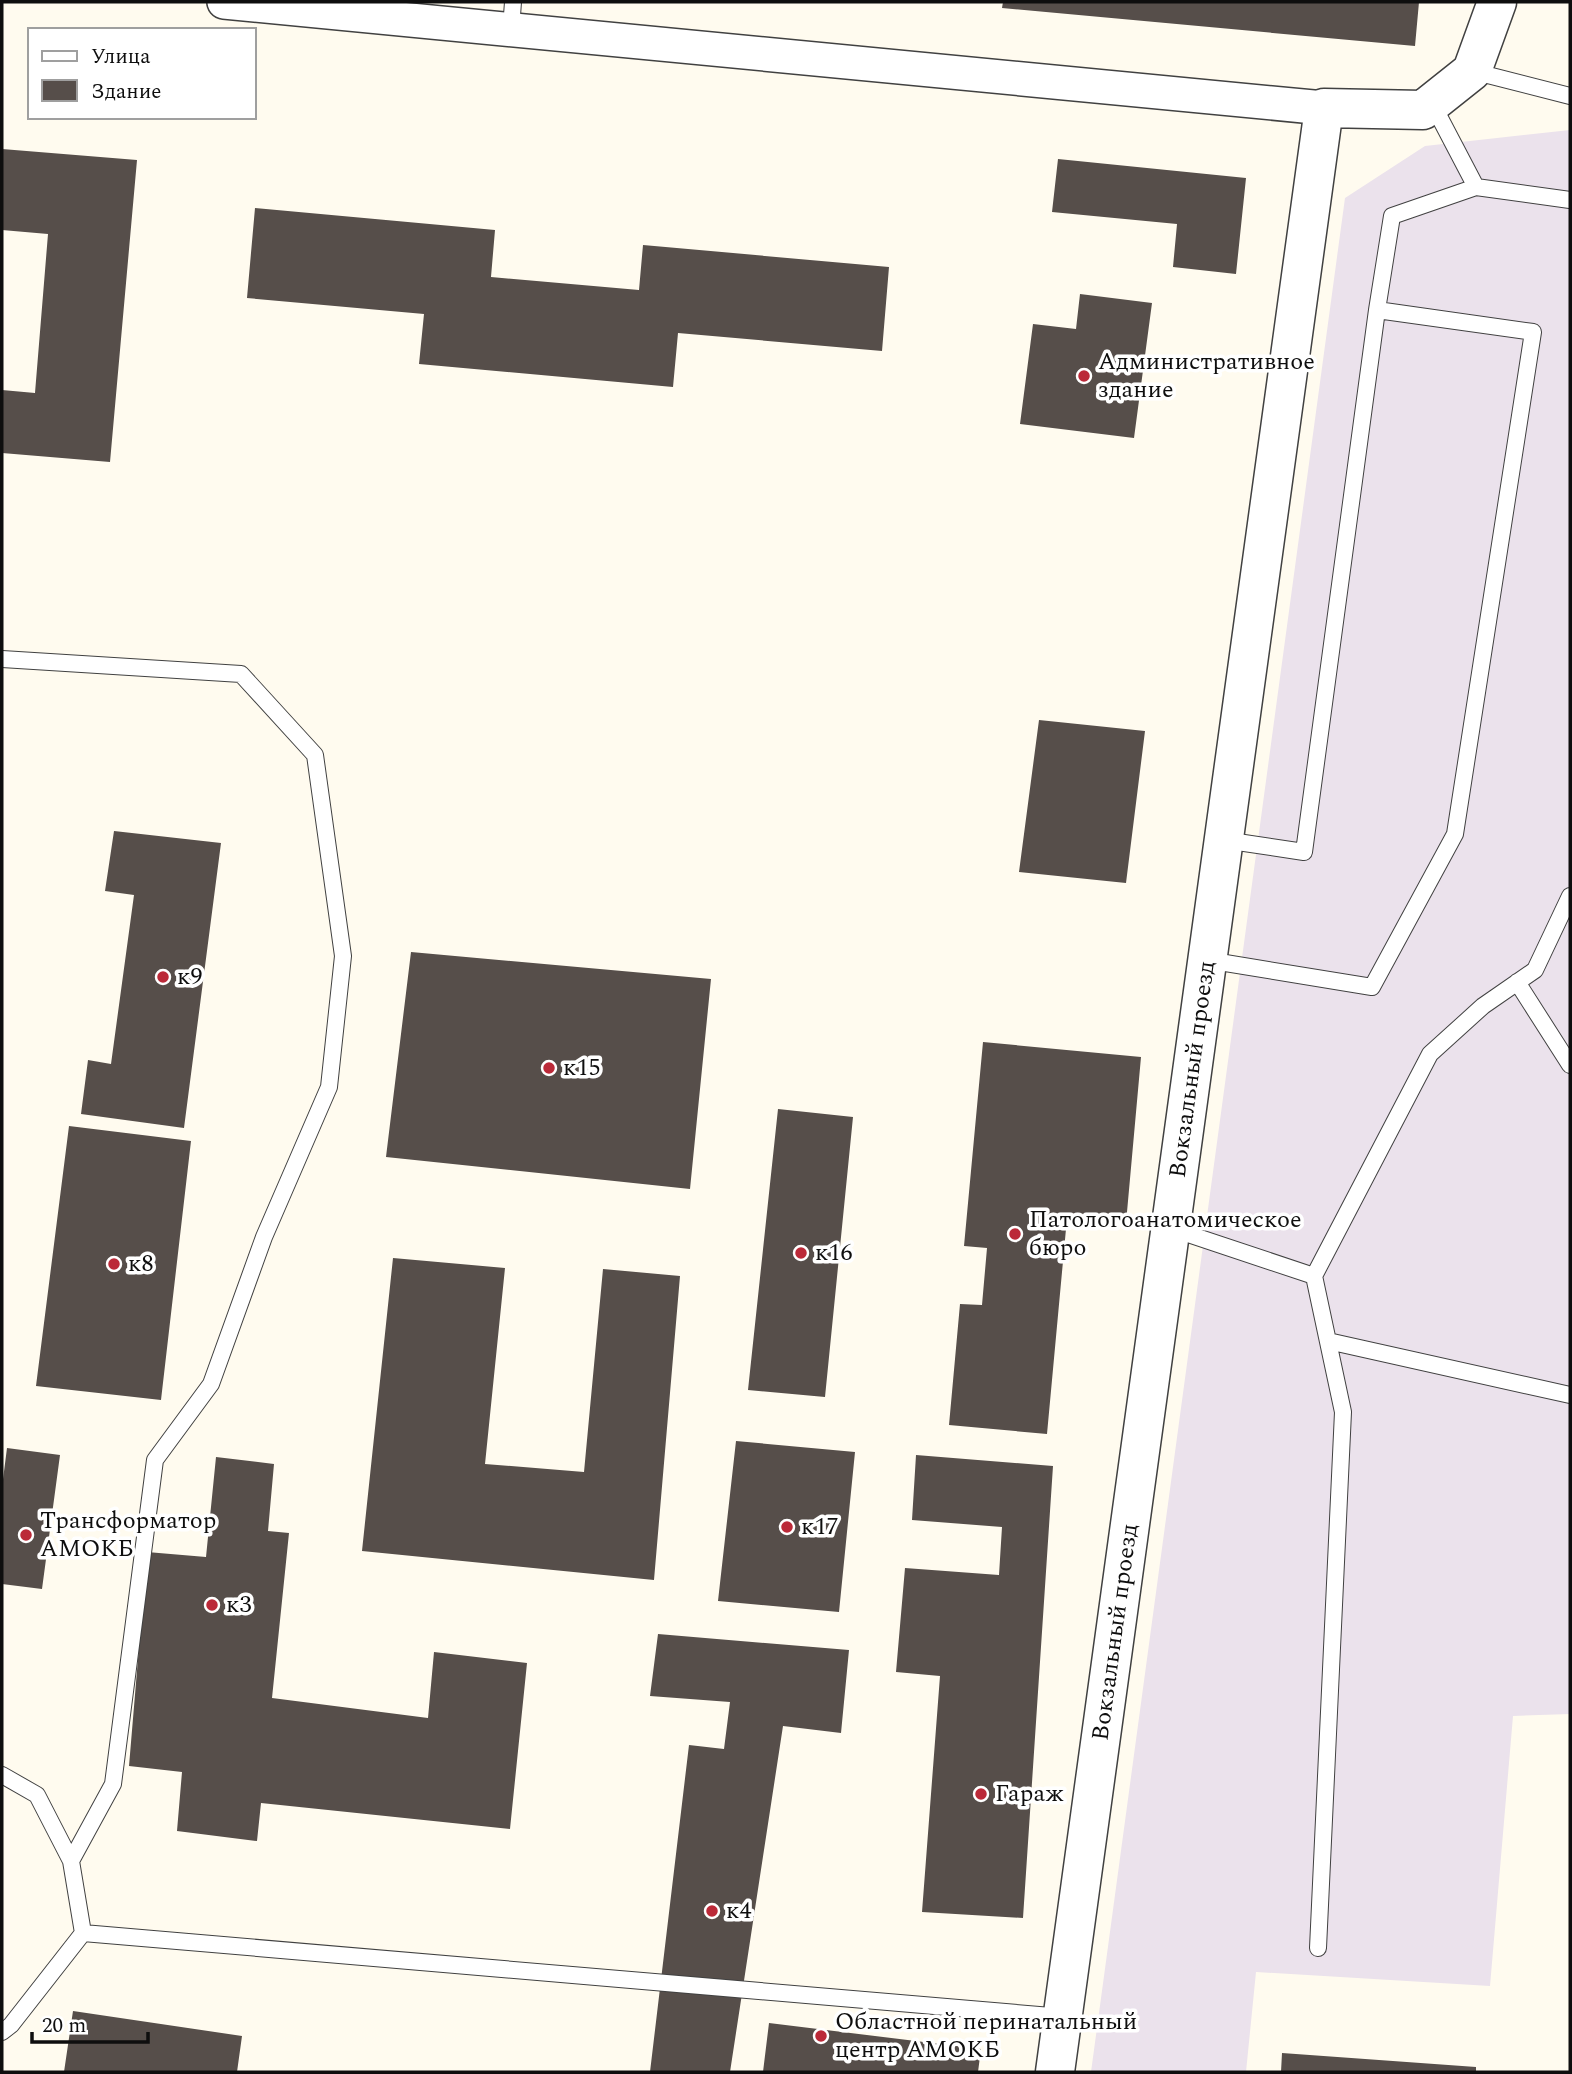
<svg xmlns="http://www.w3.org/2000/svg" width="1572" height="2074" font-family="Spectral,serif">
<rect width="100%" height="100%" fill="#fffbef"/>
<path fill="#ebe2ec" d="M1570 130V1714L1513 1716 1490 1986 1256 1972 1246 2072H1091L1345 198 1425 146Z"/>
<path fill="#564e4a" d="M1003 2H1419L1415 46 1002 8Z
M2 149 137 160 110 462 2 453V390L35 393 48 234 2 230Z
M1058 159 1246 178 1236 274 1173 267 1177 224 1052 212Z
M255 208 495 230 491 277 639 290 643 245 889 267 882 351 678 333 673 387 419 364 424 314 247 298Z
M1080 294 1152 303 1134 438 1020 424 1033 324 1076 329Z
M1039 720 1145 731 1126 883 1019 872Z
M114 831 221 843 184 1128 81 1114 88 1060 111 1064 134 895 105 891Z
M411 952 711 979 690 1189 386 1157Z
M983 1042 1141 1057 1126 1223 1067 1218 1047 1434 949 1425 960 1304 982 1305 987 1248 964 1246Z
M778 1109 853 1117 825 1397 748 1390Z
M69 1126 191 1141 161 1400 36 1386Z
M393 1258 505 1268 485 1464 584 1472 603 1269 680 1276 654 1580 362 1551Z
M736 1441 855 1452 839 1612 718 1601Z
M7 1448 60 1455 42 1589 2 1584V1487Z
M916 1455 1053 1466 1023 1918 922 1912 940 1676 896 1672 905 1568 999 1575 1002 1527 912 1520Z
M216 1457 274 1464 268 1531 289 1533 272 1698 428 1718 434 1652 527 1663 510 1829 261 1803 257 1841 177 1831 182 1772 129 1766 147 1552 206 1557Z
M658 1634 849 1650 841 1733 783 1726 730 2072H650L689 1745 724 1749 730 1702 650 1696Z
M73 2011 242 2036 237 2072H64Z
M769 2023 981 2049 978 2072H763Z
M1282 2053 1476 2067V2072H1281Z"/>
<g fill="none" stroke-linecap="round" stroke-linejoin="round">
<defs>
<path id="service" d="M511 29 513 2
M1472 71 1570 96
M1432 103 1476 187
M2 659 241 674 315 755 343 956 329 1087 264 1237 211 1384 155 1460 113 1784 71 1861
M1224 840 1304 852 1377 310
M1207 960 1372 987 1455 834 1533 332 1377 310 1392 216 1476 187 1570 200
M1517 982 1570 1065
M1170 1228 1314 1276 1430 1054 1483 1006 1535 970 1570 896
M1314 1276 1343 1412 1318 1948
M1328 1341 1570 1395
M2 1775 37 1795 71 1861 83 1933
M2 2032 11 2025 83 1933 1063 2017"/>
<path id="minor" d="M224 2 1324 108"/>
<g id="tertiary">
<path id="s1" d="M1055 2072 1324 108 1423 110 1472 71 1497 2"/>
</g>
</defs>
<use href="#service" stroke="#414141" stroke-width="18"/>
<use href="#minor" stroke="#414141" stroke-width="36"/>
<use href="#tertiary" stroke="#414141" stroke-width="41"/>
<use href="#service" stroke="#fff" stroke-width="16"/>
<use href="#minor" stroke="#fff" stroke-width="33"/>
<use href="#tertiary" stroke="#fff" stroke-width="38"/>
</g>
<g fill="#bb2938" stroke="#fff" stroke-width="2.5">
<circle cx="1084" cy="376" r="7"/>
<circle cx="163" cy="977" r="7"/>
<circle cx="549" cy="1068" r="7"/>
<circle cx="1015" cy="1234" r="7"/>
<circle cx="801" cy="1253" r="7"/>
<circle cx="114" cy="1264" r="7"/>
<circle cx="787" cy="1527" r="7"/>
<circle cx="26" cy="1535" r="7"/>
<circle cx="212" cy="1605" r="7"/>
<circle cx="981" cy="1794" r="7"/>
<circle cx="712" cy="1911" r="7"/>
<circle cx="821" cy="2036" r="7"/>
</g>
<g text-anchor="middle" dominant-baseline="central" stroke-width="7" stroke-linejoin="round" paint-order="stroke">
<g font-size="24" fill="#0e0e0e" stroke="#fff" text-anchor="start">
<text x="1098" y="362">Административное<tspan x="1098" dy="28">здание</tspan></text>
<text x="177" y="977">к9</text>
<text x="563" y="1068">к15</text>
<text x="1029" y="1220">Патологоанатомическое<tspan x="1029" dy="28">бюро</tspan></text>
<text x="815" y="1253">к16</text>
<text x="128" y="1264">к8</text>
<text x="40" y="1521">Трансформатор<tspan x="40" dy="28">АМОКБ</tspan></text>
<text x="801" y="1527">к17</text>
<text x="226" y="1605">к3</text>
<text x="995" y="1794">Гараж</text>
<text x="726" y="1911">к4</text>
<text x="835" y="2022">Областной перинатальный<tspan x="835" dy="28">центр АМОКБ</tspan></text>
</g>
<g font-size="24" fill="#0e0e0e" stroke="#fff">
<text stroke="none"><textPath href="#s1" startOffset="1012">Вокзальный проезд</textPath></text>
<text stroke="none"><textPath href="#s1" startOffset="444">Вокзальный проезд</textPath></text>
</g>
</g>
<rect width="1572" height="2074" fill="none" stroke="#0e0e0e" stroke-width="7"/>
<rect x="28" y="28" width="228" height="91" fill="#ffffff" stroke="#9f9f9f" stroke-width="2"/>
<rect x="42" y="51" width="35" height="10" fill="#ffffff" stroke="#9f9f9f" stroke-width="2"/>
<text x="91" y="63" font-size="21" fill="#0e0e0e">Улица</text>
<rect x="42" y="80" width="35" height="21" fill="#564e4a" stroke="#9f9f9f" stroke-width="2"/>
<text x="91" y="98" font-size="21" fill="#0e0e0e">Здание</text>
<path d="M32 2032v10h116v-10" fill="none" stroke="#0e0e0e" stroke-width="3.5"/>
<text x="42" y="2032" font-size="21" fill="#0e0e0e" stroke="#ffffff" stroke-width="5" paint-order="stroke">20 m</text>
</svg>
